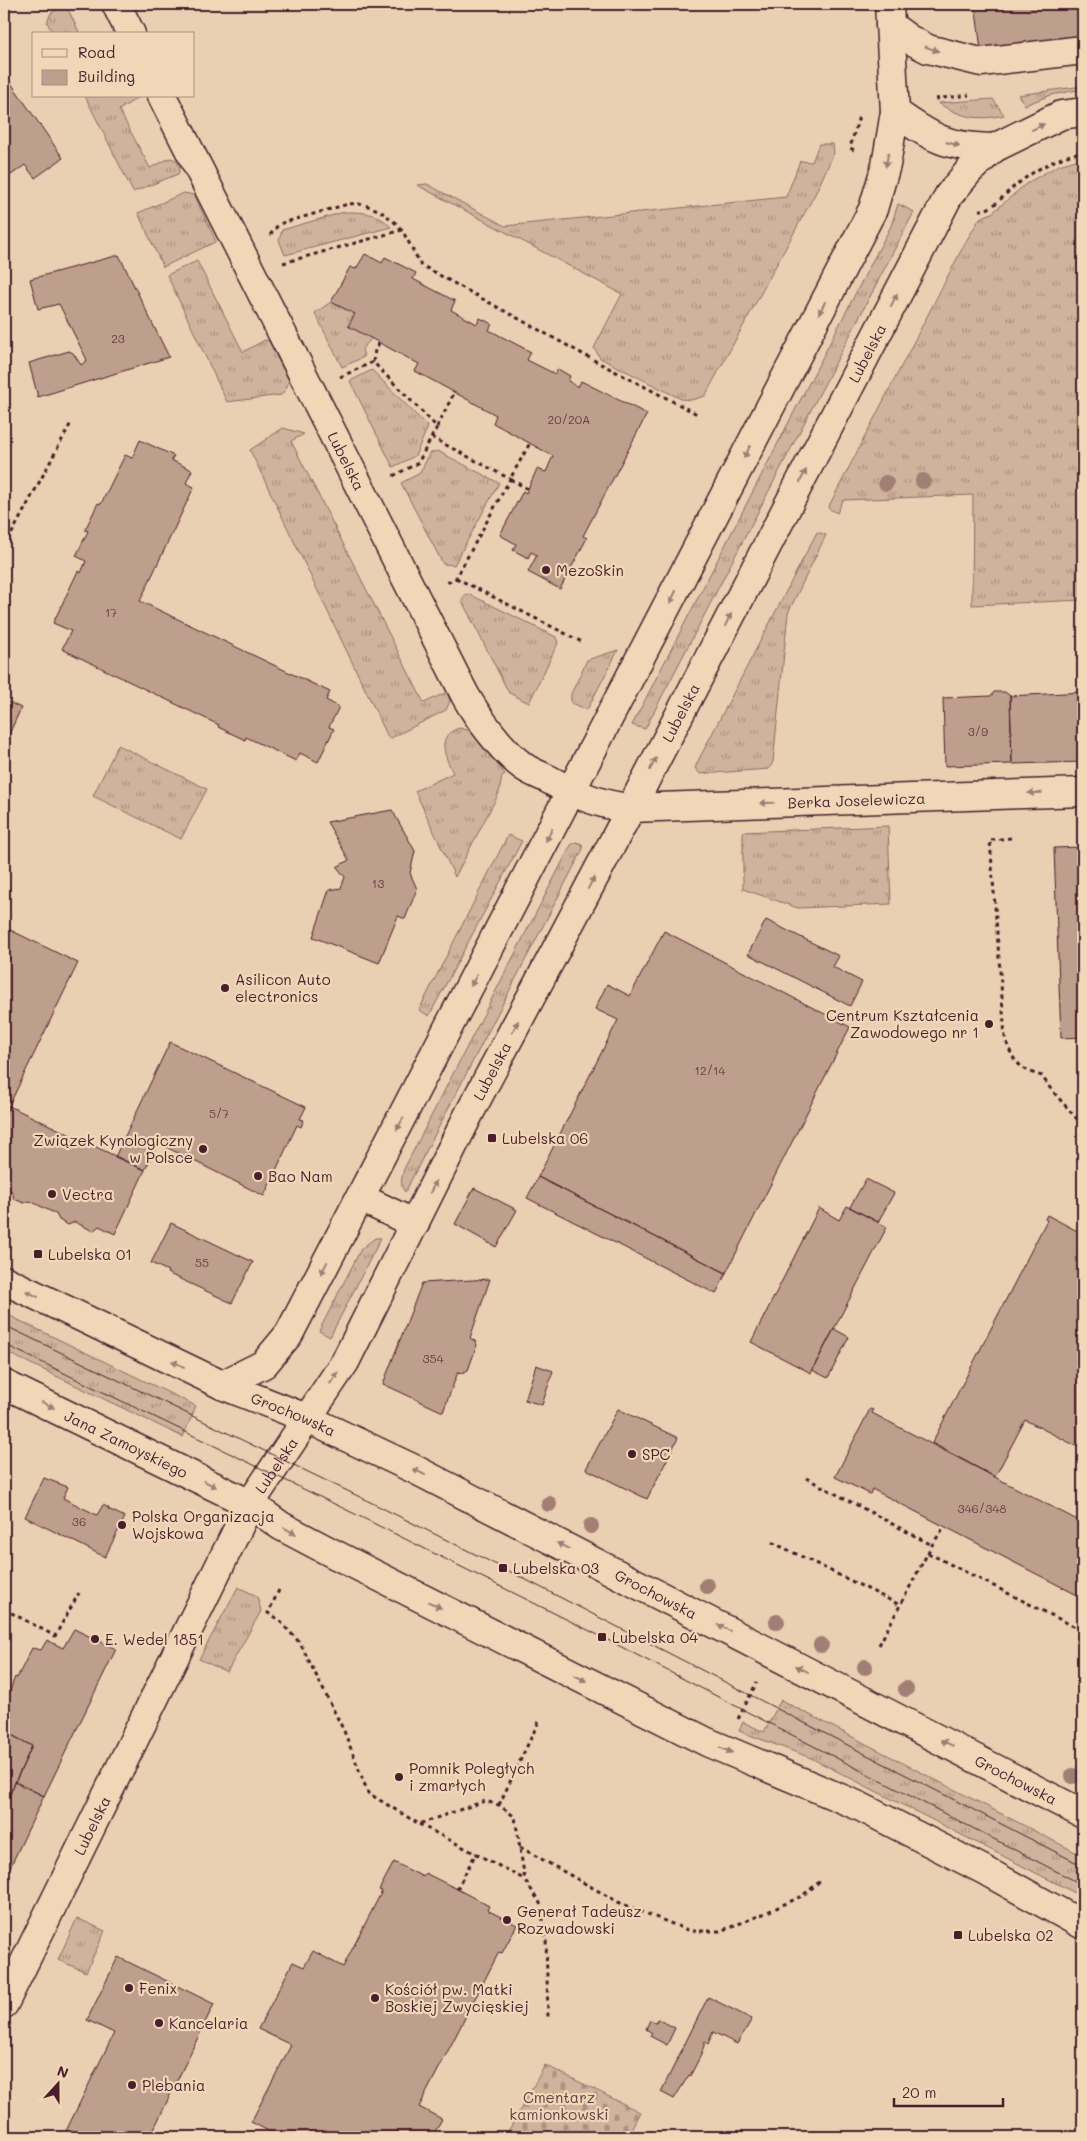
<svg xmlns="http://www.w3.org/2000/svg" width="1087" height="2141" font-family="Mali,sans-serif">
<defs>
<pattern id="grass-tufts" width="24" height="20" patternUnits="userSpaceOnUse" patternTransform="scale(1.25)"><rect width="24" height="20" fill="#d0b39c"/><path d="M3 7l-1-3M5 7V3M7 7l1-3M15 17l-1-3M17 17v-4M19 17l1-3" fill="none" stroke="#ab917f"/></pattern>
<pattern id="cemetery-stones" width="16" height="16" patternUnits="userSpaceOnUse" patternTransform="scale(1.25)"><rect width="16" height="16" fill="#d0b39c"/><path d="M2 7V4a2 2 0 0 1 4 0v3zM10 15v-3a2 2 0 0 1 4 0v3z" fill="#ab917f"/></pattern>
</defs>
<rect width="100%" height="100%" fill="#ead0b2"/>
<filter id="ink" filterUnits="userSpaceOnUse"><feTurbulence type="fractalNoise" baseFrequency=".02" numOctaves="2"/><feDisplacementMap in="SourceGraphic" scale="10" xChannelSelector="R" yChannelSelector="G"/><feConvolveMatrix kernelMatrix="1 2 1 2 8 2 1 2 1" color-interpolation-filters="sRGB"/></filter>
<g filter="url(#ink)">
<path fill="url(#grass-tufts)" stroke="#8d6964" d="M66 5 80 34H53L47 22 51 13Z
M1083 86V89L1051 95 1025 105 1018 95Z
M85 96H140L119 110 150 168 170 158 176 160 180 168 178 174 133 192Z
M993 99 1004 115C979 121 960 117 938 103Z
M819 144H833L834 153 815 194 705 396 691 400 681 399 600 358 594 348 622 294 417 185 427 184 505 226 786 197 800 161 812 162Z
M1083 158V600L972 605 973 495 843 500 837 513 828 508 965 243 980 218 992 213 1027 183 1059 165Z
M184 193 194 195 215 239V242L163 267 138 213Z
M898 204 914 212 645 729 632 725 863 279 891 226Z
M344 212C363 212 377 212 391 227L285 255 279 240 282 230Z
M197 261 243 352 265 340 269 341 289 381 286 389 281 395 227 402 167 275Z
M331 302 355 314 372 338 362 349 364 357 342 367 315 313Z
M372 370 428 427 415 456 393 467 350 381Z
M283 428 304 434 291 441 424 703 447 692 450 701 446 710 389 739 250 450Z
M438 451 499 483 454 565 443 564 401 483 420 473 430 453Z
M817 532 826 535 788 613 773 762 769 769 700 774 695 768 699 759Z
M469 594 556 637 558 643 529 703 509 693 462 601 465 595Z
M618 650 587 710 571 703V694L587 660Z
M459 728 468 730 474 735 505 774 502 776 499 793 455 877 415 791 453 773C445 756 435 736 459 728Z
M118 745 207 789 181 839 93 796Z
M888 826 891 904 798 908 743 889V832Z
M508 835 522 841 429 1016 419 1010Z
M576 842 582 844 583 849 405 1192C399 1185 402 1177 404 1169L571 845Z
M375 1238H381L330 1337 319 1331 361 1249Z
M4 1313 196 1406 183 1437 4 1351Z
M238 1587 257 1596 261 1611 227 1672 199 1659Z
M781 1700 1083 1856V1897L811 1758 739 1731 743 1722 764 1732Z
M77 1918 105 1931 86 1972 58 1960Z"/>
<path fill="url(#cemetery-stones)" stroke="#8d6964" d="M545 2065 640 2112 627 2137H505Z"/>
<path fill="#be9e8d" stroke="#4a1f2b" d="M975 4H1083V44L982 57Z
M4 73 63 158 35 178 25 165 4 180Z
M365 254 382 263 385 257 416 273 413 279 455 301 451 310 477 324 480 318 492 324 489 330 531 352 527 360 555 374 558 369 570 376 568 381 578 387 581 381 647 414 583 536 587 538 560 589 528 572 537 555 531 552 528 558 513 550 516 544 500 535 523 491 526 493 537 469 546 472 553 456 493 423 496 415 415 371 419 364 348 326 355 314 331 302 350 267 356 269Z
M119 255 169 357 38 397 29 363 69 351 73 353 81 365 87 360 59 304 38 309 30 279Z
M140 440 174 456 171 460 192 470 186 483 194 487 140 601 330 692 326 700 339 707 329 727 334 729 318 762 300 753 296 761 246 737 245 740 218 727 219 725 62 649 71 631 53 623 78 571 81 573 86 561 76 556 88 531 85 530 98 503 101 504 125 455 132 458Z
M994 692H1005L1010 696 1012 764 945 766 943 698 991 696Z
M1083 692V762L1012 764 1010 696Z
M4 700 21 708 6 741 4 740Z
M392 810 415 851 410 873 417 889 405 919 398 916 379 963 313 937 329 890 341 888 345 877 337 867 349 860 327 822Z
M1083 847V1037L1061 1038 1054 848Z
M766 920 839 956 833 967 862 982 850 1006 748 954Z
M4 927 78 963 4 1116Z
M664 931 850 1027 726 1273 538 1177 618 1020 595 1009 607 984 630 996Z
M170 1042 306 1107 300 1119 304 1120 301 1127 297 1125 264 1196 158 1143 145 1170 115 1157Z
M9 1106 145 1170 115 1234 99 1226 93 1231 75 1222 68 1225 59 1220 56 1214 30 1201 24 1203 14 1199 12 1191 4 1188V1116Z
M538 1177 726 1273 716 1294 527 1198Z
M866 1179 894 1193 878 1222 850 1207Z
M474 1188 517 1210 496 1247 455 1224Z
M847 1206 887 1227 811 1373 751 1342 819 1208 839 1220Z
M1047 1215 1083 1234V1440L1081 1444 1083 1447 1082 1449 1025 1420 995 1477 932 1443 1047 1220 1045 1219Z
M171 1223 253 1262 232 1303 167 1273 168 1271 151 1263Z
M490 1279 470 1338 475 1341 477 1345 468 1370 462 1373 458 1372 443 1412 383 1384 422 1283Z
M834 1329 849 1337 828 1378 812 1370Z
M536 1365 553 1371 542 1405 525 1400Z
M618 1409 678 1438 647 1499 586 1469Z
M870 1409 873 1410 872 1413 1083 1523V1598L872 1489 870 1494 835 1477Z
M44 1478 68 1487 63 1498 97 1515 103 1505 109 1508 108 1509 125 1517 105 1557 25 1517Z
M74 1629 116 1649 44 1796 15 1782 32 1746 4 1731V1707L15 1677 17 1678 32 1648 41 1650 47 1640 63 1648Z
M4 1731 32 1746 4 1807Z
M15 1782 44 1796 4 1880V1807Z
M394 1862 423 1877 425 1873 457 1889 489 1906 487 1910 517 1925 502 1953 499 1952 419 2107 442 2119 432 2137H280L251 2122 291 2045 258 2029 293 1962 304 1967 313 1951 343 1967 382 1891 379 1890Z
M118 1957 214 2004 150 2137H63L114 2033 87 2020Z
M708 1997 752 2019 737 2044 713 2032 708 2044 705 2042 701 2055 690 2076 689 2075 674 2099 661 2092Z
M658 2019 675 2028 667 2045 650 2036 652 2033 646 2029 650 2020 656 2023Z"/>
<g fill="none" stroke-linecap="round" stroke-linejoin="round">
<defs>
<g id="minor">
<path d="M116 4 131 34"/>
<path d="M890 25 909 39 928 49 981 62 1083 50"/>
<path id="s1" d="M162 96 465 695C478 718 502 751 524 767 531 772 540 775 548 779 574 794 601 806 631 808L1083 792"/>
<path d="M895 112C933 139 947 147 994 148"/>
<path d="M361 1198 415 1224"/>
<path d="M222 1385 264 1364 289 1334 873 209 886 165 895 112 889 4"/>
<path id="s2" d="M4 2004 250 1504 345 1362 469 1114 631 808 949 195 969 171 994 148 1061 115 1083 112"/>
</g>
<g id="major">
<path id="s3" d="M4 1280 222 1385 306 1418 414 1469 1083 1814"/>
<path id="s4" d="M4 1384 250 1504 281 1526 336 1555 707 1742 859 1806 984 1870 1083 1925"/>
</g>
</defs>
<use href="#minor" stroke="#4a1f2b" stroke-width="31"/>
<use href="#major" stroke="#4a1f2b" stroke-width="31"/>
<path stroke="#4a1f2b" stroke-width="3" stroke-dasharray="4 4" stroke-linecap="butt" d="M935 99 969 95
M854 150 850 148 859 116
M979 210C991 211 1000 199 1008 192 1029 173 1055 157 1083 152
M270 235 279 224 348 204C370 202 388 214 402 230
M283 263 402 230 421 265 599 363 699 415
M373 362 375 350 379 343
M340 377 373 362 437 427 418 463 391 477
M437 427 454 393
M431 437 510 479 456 578 445 584
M528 489 510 479 530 443
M4 548 71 423
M456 578 582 642
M1011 838 990 840 1005 1037C1012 1060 1018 1069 1042 1076L1050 1088 1083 1126
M806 1478 932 1545
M772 1542 900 1605
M928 1553 1083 1631
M279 1590 268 1613 278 1619 300 1643 344 1731 368 1793 419 1824 485 1801 499 1805 515 1817 525 1880 540 1903 546 1938 548 2017
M4 1609 55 1636 79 1593
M879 1645 932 1545 944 1527
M738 1719 757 1682
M499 1805 540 1719
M419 1824 524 1879
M520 1847 618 1902 690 1931H720L761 1915 802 1896 822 1880
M457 1889 476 1853"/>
<use href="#minor" stroke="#f1d7b8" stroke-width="28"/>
<use href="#major" stroke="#f1d7b8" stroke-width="28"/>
<path stroke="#4a1f2b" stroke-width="1" d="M4 1325 362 1498 503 1568 1083 1866
M4 1344 355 1514 602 1637 1083 1885"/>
</g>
<g fill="#a17f74">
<circle cx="923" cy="481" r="8"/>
<circle cx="886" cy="483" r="8"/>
<circle cx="549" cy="1504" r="8"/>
<circle cx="591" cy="1526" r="8"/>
<circle cx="707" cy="1586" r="8"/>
<circle cx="777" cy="1622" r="8"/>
<circle cx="821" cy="1645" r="8"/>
<circle cx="865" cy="1667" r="8"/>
<circle cx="906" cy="1689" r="8"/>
<circle cx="1073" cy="1776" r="8"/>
</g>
<defs><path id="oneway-solid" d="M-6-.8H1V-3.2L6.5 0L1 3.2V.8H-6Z" transform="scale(1.25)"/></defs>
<g fill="#9e7b72">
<use href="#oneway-solid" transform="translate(932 49) rotate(19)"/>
<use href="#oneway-solid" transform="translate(1038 127) rotate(-26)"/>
<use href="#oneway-solid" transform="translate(953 144) rotate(15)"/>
<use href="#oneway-solid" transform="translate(887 160) rotate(100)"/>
<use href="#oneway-solid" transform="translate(894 300) rotate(-63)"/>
<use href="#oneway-solid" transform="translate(822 308) rotate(117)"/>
<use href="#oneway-solid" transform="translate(747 452) rotate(117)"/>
<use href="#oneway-solid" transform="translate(803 476) rotate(-63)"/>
<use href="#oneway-solid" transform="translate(673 597) rotate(117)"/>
<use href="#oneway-solid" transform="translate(728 620) rotate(-63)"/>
<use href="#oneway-solid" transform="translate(653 764) rotate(-63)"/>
<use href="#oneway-solid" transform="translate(1035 793) rotate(178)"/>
<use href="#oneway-solid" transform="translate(767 803) rotate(178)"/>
<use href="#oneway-solid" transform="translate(549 835) rotate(117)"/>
<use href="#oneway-solid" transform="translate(591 883) rotate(-62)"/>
<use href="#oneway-solid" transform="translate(474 980) rotate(117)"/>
<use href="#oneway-solid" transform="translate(515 1027) rotate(-62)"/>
<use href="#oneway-solid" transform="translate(400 1124) rotate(118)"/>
<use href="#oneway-solid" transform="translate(433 1187) rotate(-64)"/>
<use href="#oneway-solid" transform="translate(324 1268) rotate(118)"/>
<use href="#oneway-solid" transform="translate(32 1294) rotate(-154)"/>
<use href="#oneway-solid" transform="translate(178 1364) rotate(-154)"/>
<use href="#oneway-solid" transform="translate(334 1378) rotate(-55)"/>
<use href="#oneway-solid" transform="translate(48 1405) rotate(26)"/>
<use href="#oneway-solid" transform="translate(419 1472) rotate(-153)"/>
<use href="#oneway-solid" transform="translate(210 1484) rotate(26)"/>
<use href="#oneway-solid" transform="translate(290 1531) rotate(28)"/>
<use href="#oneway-solid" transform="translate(563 1546) rotate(-153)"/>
<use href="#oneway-solid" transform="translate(435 1605) rotate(27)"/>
<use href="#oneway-solid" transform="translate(724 1628) rotate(-153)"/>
<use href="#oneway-solid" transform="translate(802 1669) rotate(-153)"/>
<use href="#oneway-solid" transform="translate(580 1678) rotate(27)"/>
<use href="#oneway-solid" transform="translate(947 1743) rotate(-153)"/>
<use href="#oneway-solid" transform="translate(726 1750) rotate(23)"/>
</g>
</g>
<g fill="#4a1f2b" stroke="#f1d7b8" stroke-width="2">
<circle cx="546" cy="570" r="5"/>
<circle cx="225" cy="988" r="5"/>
<circle cx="989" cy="1024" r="5"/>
<rect x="487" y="1133" width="10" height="10" rx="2.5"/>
<circle cx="203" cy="1149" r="5"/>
<circle cx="258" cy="1176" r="5"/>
<circle cx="52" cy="1194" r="5"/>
<rect x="33" y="1249" width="10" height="10" rx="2.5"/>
<circle cx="632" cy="1454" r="5"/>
<circle cx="122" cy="1525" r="5"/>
<rect x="498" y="1563" width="10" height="10" rx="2.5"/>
<rect x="597" y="1632" width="10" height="10" rx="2.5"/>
<circle cx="95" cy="1639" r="5"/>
<circle cx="399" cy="1777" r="5"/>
<circle cx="507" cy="1920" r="5"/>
<rect x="953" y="1930" width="10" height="10" rx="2.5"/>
<circle cx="129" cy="1988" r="5"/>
<circle cx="375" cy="1998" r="5"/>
<circle cx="159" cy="2023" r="5"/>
<circle cx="132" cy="2085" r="5"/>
</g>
<g text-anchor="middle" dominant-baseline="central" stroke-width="4.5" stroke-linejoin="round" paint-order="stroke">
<g font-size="12" fill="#673f44">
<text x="118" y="338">23</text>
<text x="569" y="419">20/20A</text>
<text x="111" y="612">17</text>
<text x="978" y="731">3/9</text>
<text x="378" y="883">13</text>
<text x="710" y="1070">12/14</text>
<text x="219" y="1113">5/7</text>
<text x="202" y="1262">55</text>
<text x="433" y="1358">354</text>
<text x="982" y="1508">346/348</text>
<text x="79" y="1521">36</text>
</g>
<g font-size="15" fill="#4a1f2b" stroke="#f1d7b8">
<text stroke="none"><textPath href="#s2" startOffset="1864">Lubelska</textPath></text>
<text stroke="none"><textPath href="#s1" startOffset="409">Lubelska</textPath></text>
<text stroke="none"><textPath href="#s2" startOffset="1459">Lubelska</textPath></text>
<text stroke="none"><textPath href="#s1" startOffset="1106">Berka Joselewicza</textPath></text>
<text stroke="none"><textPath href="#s2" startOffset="1054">Lubelska</textPath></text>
<text stroke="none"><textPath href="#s3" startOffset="319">Grochowska</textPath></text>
<text stroke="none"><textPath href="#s4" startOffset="136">Jana Zamoyskiego</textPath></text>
<text stroke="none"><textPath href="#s2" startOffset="604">Lubelska</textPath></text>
<text stroke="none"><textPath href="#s3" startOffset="724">Grochowska</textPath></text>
<text stroke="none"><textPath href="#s3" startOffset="1129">Grochowska</textPath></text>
<text stroke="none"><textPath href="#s2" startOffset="199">Lubelska</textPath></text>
</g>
<g font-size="15" fill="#4a1f2b" stroke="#f1d7b8" text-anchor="start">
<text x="556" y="570">MezoSkin</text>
<text x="235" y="979">Asilicon Auto<tspan x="235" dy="17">electronics</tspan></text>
<text x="979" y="1015" text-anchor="end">Centrum Kształcenia<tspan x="979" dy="17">Zawodowego nr 1</tspan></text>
<text x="502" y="1138">Lubelska 06</text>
<text x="193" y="1140" text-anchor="end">Związek Kynologiczny<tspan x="193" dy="17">w Polsce</tspan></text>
<text x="268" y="1176">Bao Nam</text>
<text x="62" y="1194">Vectra</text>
<text x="48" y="1254">Lubelska 01</text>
<text x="642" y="1454">SPC</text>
<text x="132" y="1516">Polska Organizacja<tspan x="132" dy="17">Wojskowa</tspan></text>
<text x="513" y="1568">Lubelska 03</text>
<text x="612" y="1637">Lubelska 04</text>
<text x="105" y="1639">E. Wedel 1851</text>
<text x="409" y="1768">Pomnik Poległych<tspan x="409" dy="17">i zmarłych</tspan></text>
<text x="517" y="1911">Generał Tadeusz<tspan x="517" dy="17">Rozwadowski</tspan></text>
<text x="968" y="1935">Lubelska 02</text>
<text x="139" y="1988">Fenix</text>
<text x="385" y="1989">Kościół pw. Matki<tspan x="385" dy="17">Boskiej Zwycięskiej</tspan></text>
<text x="169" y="2023">Kancelaria</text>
<text x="142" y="2085">Plebania</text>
</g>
<g font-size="15" fill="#653d42" stroke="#f1d7b8">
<text x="559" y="2097">Cmentarz<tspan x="559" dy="17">kamionkowski</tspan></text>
</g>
</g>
<rect width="1087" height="2141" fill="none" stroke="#f1d7b8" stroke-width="20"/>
<rect x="10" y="10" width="1067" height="2121" fill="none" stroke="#4a1f2b" stroke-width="2" filter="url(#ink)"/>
<rect x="32" y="32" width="162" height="65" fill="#f1d7b8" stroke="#ae8d80"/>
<rect x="42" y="49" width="25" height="8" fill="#f1d7b8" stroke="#ae8d80"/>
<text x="78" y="58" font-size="15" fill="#4a1f2b">Road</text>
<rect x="42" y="70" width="25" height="15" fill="#be9e8d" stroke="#ae8d80"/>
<text x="78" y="82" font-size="15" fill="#4a1f2b">Building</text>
<g transform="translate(58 2084) rotate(21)" stroke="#f1d7b8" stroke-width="4" paint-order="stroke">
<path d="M0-4L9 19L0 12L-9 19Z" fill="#4a1f2b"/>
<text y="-8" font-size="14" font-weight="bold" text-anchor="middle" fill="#4a1f2b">N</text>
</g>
<path d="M894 2098v8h109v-8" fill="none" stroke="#4a1f2b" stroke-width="2.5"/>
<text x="902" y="2098" font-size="15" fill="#4a1f2b" stroke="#f1d7b8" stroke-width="4" paint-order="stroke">20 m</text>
</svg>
